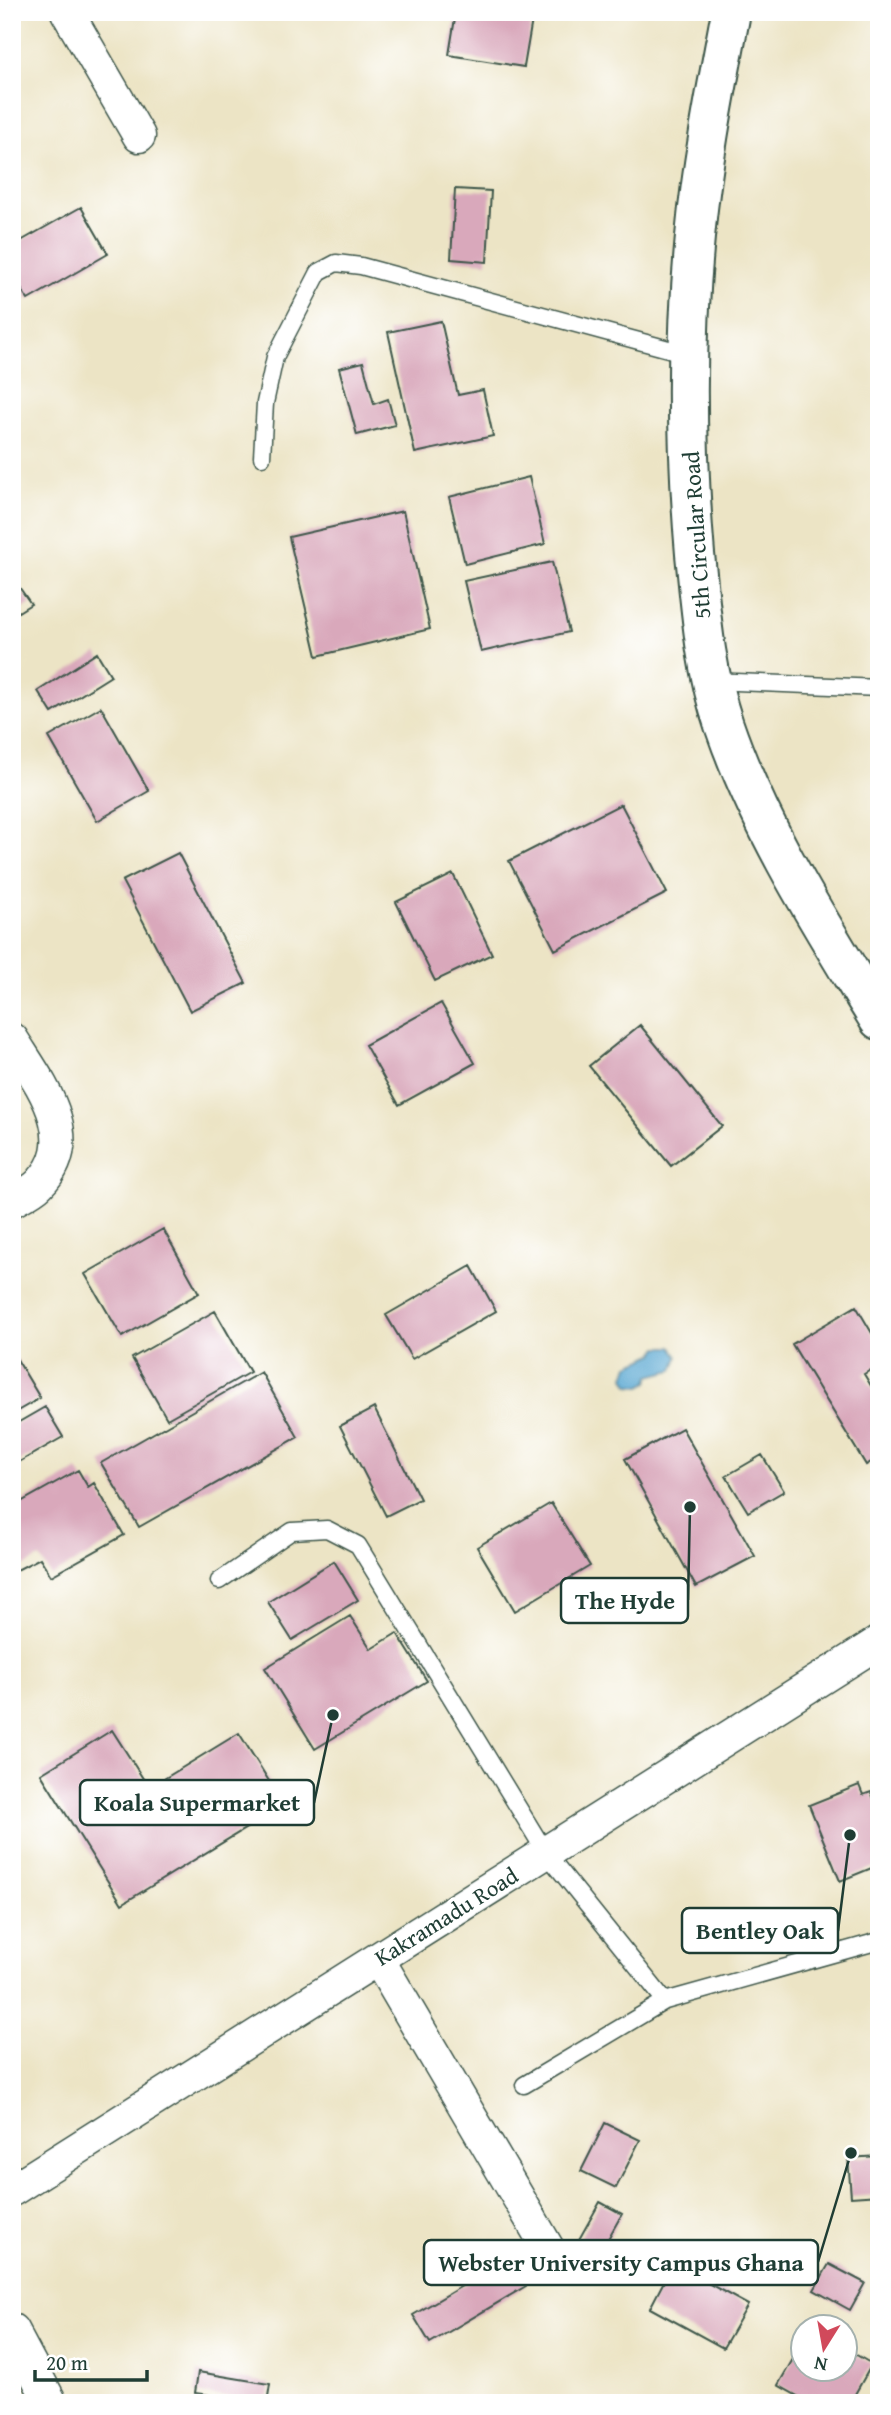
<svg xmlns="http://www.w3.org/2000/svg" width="891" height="2415" font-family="'Gentium Book Plus',serif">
<rect width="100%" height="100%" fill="#fff"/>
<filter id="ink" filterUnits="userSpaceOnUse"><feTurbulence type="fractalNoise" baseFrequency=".0143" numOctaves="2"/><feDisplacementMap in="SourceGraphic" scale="14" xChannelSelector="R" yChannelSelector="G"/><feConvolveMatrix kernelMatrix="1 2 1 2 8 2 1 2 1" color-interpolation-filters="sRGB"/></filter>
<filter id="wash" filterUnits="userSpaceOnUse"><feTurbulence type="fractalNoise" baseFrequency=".00686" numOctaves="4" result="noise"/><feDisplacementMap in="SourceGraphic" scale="28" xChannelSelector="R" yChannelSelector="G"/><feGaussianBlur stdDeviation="1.57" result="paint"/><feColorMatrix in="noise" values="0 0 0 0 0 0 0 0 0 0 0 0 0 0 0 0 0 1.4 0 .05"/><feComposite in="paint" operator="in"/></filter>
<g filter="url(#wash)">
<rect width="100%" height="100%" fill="#ece4c5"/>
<path fill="#56a6d0" stroke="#3a7282" stroke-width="2" d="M659 1347H672L678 1357 673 1370 650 1376 648 1382 641 1386 629 1385 625 1377 629 1365 654 1354Z"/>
<g id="blocks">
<path fill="#d9a8bb" d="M456 12 533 14 524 67 449 55Z
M455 189 491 191 487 262 451 259Z
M81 207 108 254 28 300 12 274V246Z
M441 321 458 395 483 390 493 436 415 453 388 332Z
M363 362 374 404 388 399 395 425 357 435 339 368Z
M529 477 545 544 465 564 449 497Z
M403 511 430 629 317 656 289 537Z
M552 562 569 632 481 652 464 581Z
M12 577 31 604 12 616Z
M97 653 111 676 52 713 38 691Z
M101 707 149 791 97 821 49 737Z
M621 804 667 893 555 950 509 861Z
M178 853 246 983 190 1011 122 881Z
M453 874 492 954 435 981 396 902Z
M441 1003 475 1063 399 1105 365 1045Z
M640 1025 722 1126 671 1166 589 1066Z
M163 1229 199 1293 122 1337 85 1274Z
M471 1266 496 1311 412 1359 386 1315Z
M856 1306 879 1345V1365L864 1374 879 1399V1457L866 1465 792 1344Z
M215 1311 250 1372 167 1419 132 1358Z
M12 1351 40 1398 12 1414Z
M261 1372 298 1437 139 1527 101 1463Z
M45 1407 63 1437 12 1466V1426Z
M374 1408 420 1499 386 1516 340 1426Z
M682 1428 755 1556 696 1587 625 1459Z
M762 1455 784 1491 748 1512 726 1476Z
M78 1470 88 1487 94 1483 124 1535 51 1576 40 1558 17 1570 12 1562V1524L18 1521 12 1507Z
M551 1503 590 1566 515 1611 477 1547Z
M334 1561 358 1600 292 1640 268 1602Z
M350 1616 371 1649 397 1633 427 1681 315 1749 265 1668Z
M112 1730 149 1788 239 1733 284 1805 122 1904 41 1774Z
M859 1785 863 1795 871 1792 874 1799 879 1797V1865L840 1881 809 1805Z
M605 2123 640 2140 616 2188 581 2171Z
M879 2156V2195L851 2197 848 2158Z
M600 2202 622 2214 595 2262 573 2250Z
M509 2258 526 2286 430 2343 413 2315Z
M673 2264 748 2305 723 2348 650 2308Z
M829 2264 865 2283 850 2310 814 2290Z
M804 2340V2370H846V2349L872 2364 850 2403H810L778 2385Z
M198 2372 270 2384 267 2403 195 2393Z"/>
</g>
</g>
<g filter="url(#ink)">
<use href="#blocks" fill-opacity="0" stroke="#3e564a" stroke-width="2"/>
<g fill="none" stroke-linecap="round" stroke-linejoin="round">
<defs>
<path id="service" d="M262 457 265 403 275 357 319 272 336 263 361 266 687 354
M712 681 879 688
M219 1581 292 1531 327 1529 358 1545 546 1853 665 2001
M524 2085 665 2001 879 1941"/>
<path id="minor" d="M67 12 139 136
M12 1039C38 1081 85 1138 39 1184 32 1191 21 1196 12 1201
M378 1959 556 2262
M12 2190 879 1642
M12 2330 51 2403"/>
<path id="tertiary" d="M731 12C717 86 702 161 695 237 685 342 686 449 695 554 701 612 705 670 724 725 760 830 822 926 879 1020"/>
</defs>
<use href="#service" stroke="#3e564a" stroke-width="19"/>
<use href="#minor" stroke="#3e564a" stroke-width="35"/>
<use href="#tertiary" stroke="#3e564a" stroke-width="42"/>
<use href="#service" stroke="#fff" stroke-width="16"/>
<use href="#minor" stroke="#fff" stroke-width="32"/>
<use href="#tertiary" stroke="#fff" stroke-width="38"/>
</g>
</g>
<g text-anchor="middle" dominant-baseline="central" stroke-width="7" stroke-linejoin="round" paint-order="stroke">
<g font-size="23" fill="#1f3d34" stroke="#fff">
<text transform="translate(696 535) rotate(-94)">5th Circular Road</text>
<text transform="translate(446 1916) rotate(-32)">Kakramadu Road</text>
</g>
</g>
<path fill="none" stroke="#1f3d34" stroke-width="2.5" d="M690 1507L688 1600M333 1715L314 1803M850 1835L838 1931M851 2153L818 2262"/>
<g fill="#1f3d34" stroke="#fff" stroke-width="2.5">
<circle cx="690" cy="1507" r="7"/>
<circle cx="333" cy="1715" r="7"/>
<circle cx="850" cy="1835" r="7"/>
<circle cx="851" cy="2153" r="7"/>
</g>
<g fill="#fff" stroke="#1f3d34" stroke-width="2.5">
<rect x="561" y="1578" width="127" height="45" rx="7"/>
<rect x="80" y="1780" width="234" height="45" rx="7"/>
<rect x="682" y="1908" width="156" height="45" rx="7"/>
<rect x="424" y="2240" width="394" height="45" rx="7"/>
</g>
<g font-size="24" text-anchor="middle" font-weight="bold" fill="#1f3d34">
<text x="625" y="1609">The Hyde</text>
<text x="197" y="1811">Koala Supermarket</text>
<text x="760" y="1939">Bentley Oak</text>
<text x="621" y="2271">Webster University Campus Ghana</text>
</g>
<rect width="891" height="2415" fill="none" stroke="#fff" stroke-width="42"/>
<g transform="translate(824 2348) rotate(191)"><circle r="33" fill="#ffffff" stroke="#a5b1ae" stroke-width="2"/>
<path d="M0-5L12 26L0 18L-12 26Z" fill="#d1495b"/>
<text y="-10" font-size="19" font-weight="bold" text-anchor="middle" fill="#1f3d34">N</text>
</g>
<path d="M35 2370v10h112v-10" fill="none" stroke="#1f3d34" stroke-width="3.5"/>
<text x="46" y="2370" font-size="21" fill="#1f3d34" stroke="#ffffff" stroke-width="5" paint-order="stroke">20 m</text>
</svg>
